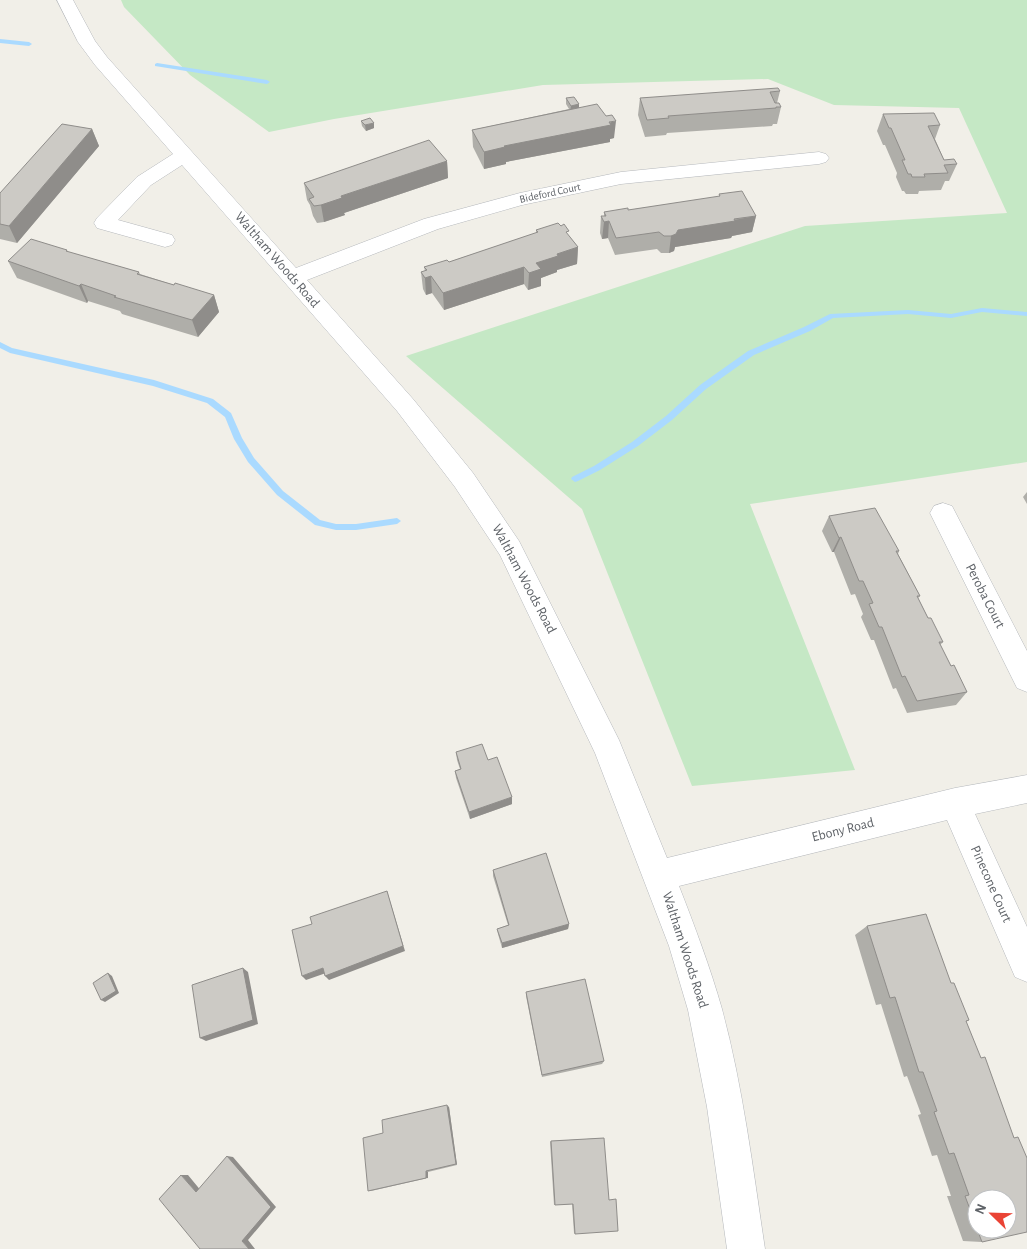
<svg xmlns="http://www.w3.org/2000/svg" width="1027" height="1249" font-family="'Alegreya Sans',sans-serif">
<rect width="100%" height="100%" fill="#f1efe8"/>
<path fill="#c5e8c5" d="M121 0H1027V462L750 504 855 770 692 786 582 509 406 356 805 226 1007 213 959 108 834 105 768 79 543 85 334 119 269 132 190 75 124 7Z"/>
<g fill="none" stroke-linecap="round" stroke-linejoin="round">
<path fill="#aadaff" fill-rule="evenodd" d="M0 39 29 42 32 44 29 46 0 43Z
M157 63 267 80 270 82 267 84 155 66V64Z
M982 308 1027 312V316L982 312 951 318 908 314 833 318 810 331 754 355 706 389 672 420 638 446 600 470 578 481 575 482 571 479 572 477 594 466 632 442 666 416 700 385 748 351 804 327 830 314 908 310 951 314Z
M0 342 12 348 154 380 213 399 231 413 242 438 254 458 283 491 320 520 336 524H356L397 518 401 521 397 524 356 530H336L315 525 277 495 248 462 234 439 225 417 207 403 153 386 10 353 0 348Z"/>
<defs>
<path id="minor" d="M57 0H73L95 41 107 57 296 268 424 219 520 193 621 172 819 152 826 154 829 158 826 162 819 164 621 184 522 205 438 229 307 280 413 399 473 473 519 541 619 740 667 858 955 788 1027 775V803L975 814 1027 927V982L1015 977 947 820 679 886C695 927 710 967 722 1009 743 1087 753 1169 765 1249H727L707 1107 688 1010 669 946 595 753 500 555 455 487 397 411 182 165 151 185 118 220 172 235 175 240 172 245 165 247 97 228 94 223 97 218 137 177 173 154 95 65 78 42Z
M943 503 952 506 1027 651V692L1017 688 930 513 934 506Z"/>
</defs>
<use href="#minor" stroke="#b5b8bc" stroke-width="1"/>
<use href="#minor" fill="#fff" fill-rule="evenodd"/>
</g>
<path fill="#afaea9" d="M780 91 777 103 781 107 777 124H773L772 126 667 133 666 135 645 137 638 115 640 98Z
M566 98 579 107 614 138 610 139V142L506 162V164L484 169 473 147 472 130 569 109 566 104Z
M883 114 940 125 935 139 944 160 957 164 949 181H945L941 190 919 191 918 194H906L904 191H902L896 177 897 173 885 145H883L877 131Z
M361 121 374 128 366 131 362 126Z
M92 129 99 146 17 243 0 239V193Z
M447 161 448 178 344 213 345 215 324 222 317 223 313 216 310 205 307 200 304 183Z
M719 194 756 216 752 232 732 236 731 238 675 247 674 251 669 253H661L657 249 615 255 608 238 602 239 600 233 601 216H604V212L628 210 719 197Z
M536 230 569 236 578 247 577 264 557 270V272L541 278V286L528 290 524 284 444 310 432 293 426 295 423 289 421 272 425 271 424 267 449 262 536 233Z
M67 250 68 252 139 272 140 274 174 285 214 295 219 312 198 337 122 314 120 311 88 301 87 303 17 278 8 261Z
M1027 492V504L1023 497Z
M829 516 899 551 898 554 920 596 918 598 928 618 943 642 940 645 951 666 967 692 956 705 907 713 896 688 893 689 874 640H871L861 617 863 614 855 594 851 595 834 552H832L822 531Z
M456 752 488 760 512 797V804L470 819 456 778 455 771 460 769 457 760Z
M493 870 569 924 568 929 502 948 498 934 497 929 508 925 493 876Z
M867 926 951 983 969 1020 966 1022 982 1242 963 1241 947 1196H951L937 1155 932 1156 918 1115 921 1114 907 1076 904 1077 881 1004 876 1005 855 935Z
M526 992 604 1061 602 1064 542 1077 526 996Z
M449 1107 457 1165 428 1172V1178L371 1191H368L383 1133Z
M604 1138 575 1234 574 1233 572 1204 554 1205 550 1142 551 1141Z"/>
<path fill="#8f8d8a" d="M579 104V110L570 112 571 106Z
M616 121 614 138 610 139V142L506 162V164L484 169V152L504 146Z
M374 123V128L366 131 365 125Z
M92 129 99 146 17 243 9 226Z
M447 161 448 178 344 213 345 215 324 222 321 205 341 196Z
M756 216 752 232 732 236 731 238 675 247 674 251 669 253 671 236 678 230Z
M609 221 608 238 602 239 604 222Z
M578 247 577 264 557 270V272L541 278V286L528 290 529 273 536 263 557 254Z
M524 267V284L444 310 443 293Z
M431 276 432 293 426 295 425 278Z
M81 284 88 301 87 303 79 286Z
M214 295 219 312 198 337 192 320Z
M841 537 834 552H832L839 538Z
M512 797V804L470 819 469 812Z
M387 891 405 951 329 980 325 976Z
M569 924 568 929 502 948V943Z
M243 968 248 972 258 1024 206 1041 200 1038Z
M323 968 326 973 306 980 302 976Z
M108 973 112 976 119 993 105 1002 101 1000Z
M447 1105 449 1107 457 1165 456 1164Z
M227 1156 233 1157 276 1207 248 1240 255 1249H249L242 1241Z
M426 1171 428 1172V1178H426Z
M181 1175H188L202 1192H196Z"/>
<path fill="#cccac5" stroke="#8f8d8a" d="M778 88 780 91 770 92 775 103H779L781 107H776V108L668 116 669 118 647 120 640 98Z
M574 97 579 104 571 106 566 98Z
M597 104 606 116 612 115 616 121 609 122 611 125 504 146 505 147 484 152 472 130Z
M934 113 940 125 928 126 944 160 954 159 957 164 944 165 948 173 924 174 925 177H912L911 174H908L902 160H905L891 128H889L883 114Z
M370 118 374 123 365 125 361 121Z
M62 124 92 129 9 226 0 224V193Z
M429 140 447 161 341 196 342 198 321 205 314 206 309 199 314 197 304 183Z
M742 191 756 216 734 219 735 221 678 230 676 234 671 236H664L659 232 616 238 609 221 604 222 601 216H606L604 212 628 208V210L720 196 719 194Z
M558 223 561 226 564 224 569 231 566 232 578 247 557 254 558 256 536 263 541 269 529 273 524 267 443 293 431 276 425 278 421 272 427 270 424 267 447 260 449 262 538 232 536 230Z
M31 239 67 250 66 251 139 272 137 274 174 285 175 283 214 295 192 320 114 297 116 296 81 284 79 286 8 261Z
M875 508 899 551H896L920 596H917L928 618H931L943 642H939L951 666 954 665 967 692 917 701 905 676 902 677 882 627H879L869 604 873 603 863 581H859L841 537 839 538 829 516Z
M482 744 488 760 497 757 512 797 469 812 455 771 461 769 456 752Z
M546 853 569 924 502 943 497 929 509 925 493 870Z
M387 891 403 946 325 976 323 968 302 976 292 930 312 924 310 917Z
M926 914 951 983H954L969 1020 966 1021 981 1058 985 1057 1014 1138 1018 1137 1027 1158V1232L982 1242 977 1229H1007V1199H977V1228L965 1196 969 1195 954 1153 949 1154 934 1112 937 1111 923 1072H919L895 997 890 998 867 926Z
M243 968 253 1020 200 1038 192 985Z
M108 973 116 991 101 1000 93 983Z
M585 979 604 1061 542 1075 526 992Z
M447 1105 456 1164 426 1171V1178L368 1191 363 1138 383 1133 382 1120Z
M604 1138 609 1200 616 1199 618 1231 575 1234 573 1204 555 1205 551 1141Z
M227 1156 271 1207 242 1241 249 1249H200L159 1199 181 1175 196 1192Z"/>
<g text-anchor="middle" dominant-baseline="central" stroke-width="4" stroke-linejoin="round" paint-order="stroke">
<g font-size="11" fill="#5f6368" stroke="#fff">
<text transform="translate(550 193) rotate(-12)">Bideford Court</text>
</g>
<g font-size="14" fill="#5f6368" stroke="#fff">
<text transform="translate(277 260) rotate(49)">Waltham Woods Road</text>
<text transform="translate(524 579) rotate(62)">Waltham Woods Road</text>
<text transform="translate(985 596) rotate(63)">Peroba Court</text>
<text transform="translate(843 830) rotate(-14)">Ebony Road</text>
<text transform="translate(991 884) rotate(66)">Pinecone Court</text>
<text transform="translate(685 950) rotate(72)">Waltham Woods Road</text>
</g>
</g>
<g transform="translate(992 1214) rotate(293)"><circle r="24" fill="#ffffff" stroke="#bfc1c3"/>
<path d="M0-4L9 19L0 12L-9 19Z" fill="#ea4335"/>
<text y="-8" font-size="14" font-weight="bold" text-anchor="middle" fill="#5f6368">N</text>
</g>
</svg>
